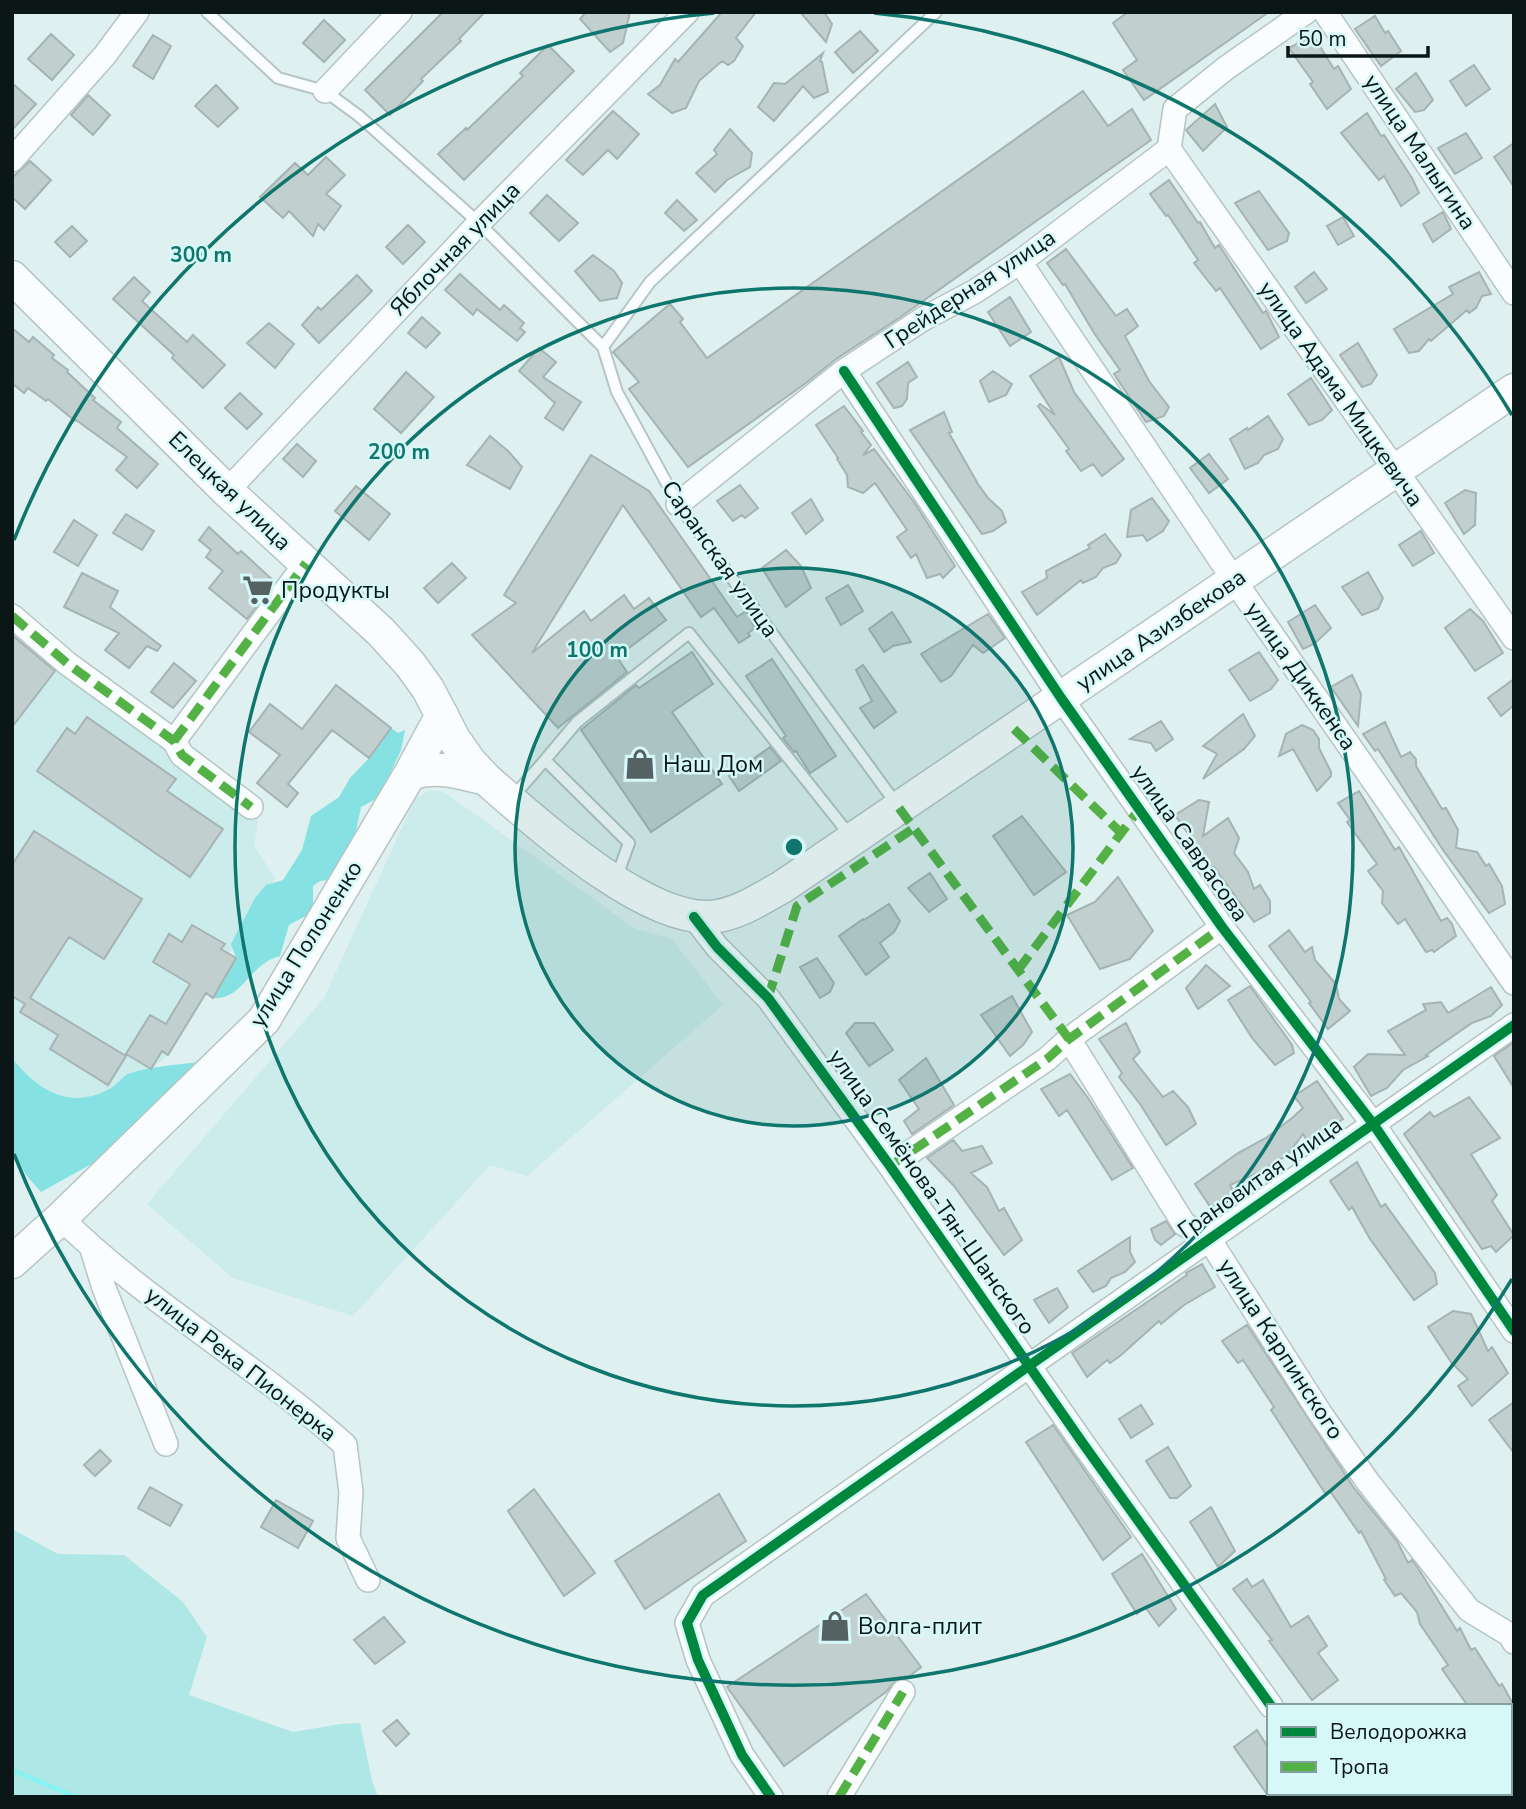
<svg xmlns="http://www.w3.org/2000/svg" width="1526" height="1809" font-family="'Nunito Sans',sans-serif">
<rect width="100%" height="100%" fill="#dff0f0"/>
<path fill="#ccebeb" d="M12 625 259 815 254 845 275 878 168 1055 151 1069 58 1119 12 1070Z
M430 790 444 792 634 928 672 939 723 1005 527 1176 490 1165 353 1316 233 1278 147 1204 324 998 415 799Z"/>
<path fill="#aee7e6" d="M12 1529 58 1554 124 1555 183 1602 207 1637 189 1695 293 1732 341 1724 360 1723 372 1781 378 1797H12Z"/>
<path fill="#86e2e2" d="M391 728 398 733 405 730 401 750 388 778 376 799 361 807 353 845 332 880 320 881 313 886V912L289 925 280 956C249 964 243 1000 213 998L236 958 231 944 255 898 266 885 283 880 302 850 311 816 339 797 350 778 369 758Z
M12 1058C38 1091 71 1111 111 1088 118 1084 122 1077 128 1074 150 1066 177 1065 199 1062L144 1119 95 1162 41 1192 26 1175 12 1149Z"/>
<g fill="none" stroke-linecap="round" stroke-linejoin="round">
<path stroke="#88f1f1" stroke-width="5" d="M12 1770 76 1797"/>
</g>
<path fill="#c1cfce" stroke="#a6b3b3" stroke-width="2" d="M443 12H485L459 39 461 41 421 79 423 81 390 115 365 90Z
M586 12H630L623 43 610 52 580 19Z
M722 12H756L736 38 743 46 734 61 728 65 722 61 699 81 686 108 672 113 648 94 660 85 675 59 678 62Z
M800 12H824L832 24 826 42Z
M1128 12H1269L1144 100 1123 70 1137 60 1113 23Z
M1375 16 1385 33 1388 31 1401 51 1381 66 1355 29Z
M324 20 345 40 324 62 303 43Z
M860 31 878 51 853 73 835 52Z
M51 34 74 55 52 80 28 59Z
M153 35 171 46 153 79 133 66Z
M1313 35 1334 69 1338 66 1351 89 1327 109 1310 84 1313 82 1289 48Z
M548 45 574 71 464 180 438 154 466 128 467 130 523 76 520 73Z
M823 53 820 61 822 62 828 92 814 98 803 86 774 121 758 107 774 83 785 84Z
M1474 65 1490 89 1466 106 1450 81Z
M1416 73 1433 100 1424 110 1415 112 1396 89Z
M12 83 36 104 12 130Z
M216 85 238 108 218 127 195 106Z
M1083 91 1108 126 1132 109 1151 140 899 318 836 359 806 383 688 467 629 389 639 382 613 352 670 304 683 319 680 322 707 358Z
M88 95 110 115 93 135 71 115Z
M1215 104 1227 127 1203 151 1186 130Z
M613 111 639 134 617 159 608 150 583 175 566 160Z
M1367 113 1381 136 1384 135 1412 178 1419 193 1401 206 1384 176 1379 180 1341 133Z
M730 129 752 153 750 167 727 180 715 192 696 173 717 154 714 150Z
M1466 133 1482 158 1455 174 1438 148Z
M1514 143V187L1494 157Z
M326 157 345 175 326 194 341 206 324 230 318 224 313 236 289 211 283 218 260 197 295 163 308 175Z
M30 161 51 180 25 209 12 197V178Z
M1169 180 1198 223 1200 222 1215 248 1219 245 1263 313 1266 311 1279 337 1261 349 1220 288 1216 291 1194 263 1198 260 1168 215 1166 216 1150 194Z
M1259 191 1289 233 1287 241 1268 250 1235 203Z
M547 195 578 223 559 241 530 213Z
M677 200 697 220 684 231 665 213Z
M1443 212 1451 229 1433 242 1423 224Z
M1343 217 1354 236 1338 245 1327 226Z
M408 225 425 242 403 264 386 247Z
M72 226 87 241 70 257 55 242Z
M1066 249 1116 316 1127 309 1138 326 1125 336 1149 381 1169 407 1164 416 1146 422 1114 374 1120 370 1094 333 1065 284 1063 285 1047 263Z
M593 255 614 271 622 283 617 298 600 301 575 271Z
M1314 272 1327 289 1306 303 1295 287Z
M1479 272 1491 294 1482 296 1476 308 1469 313 1467 310 1431 341 1429 339 1419 351 1409 353 1394 329 1453 294 1449 287Z
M460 274 500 310 504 305 524 323 520 328 525 332 517 341 477 309 473 315 445 290Z
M357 275 372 291 319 343 302 325 318 307 321 310Z
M134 277 150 292 142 301 187 342 193 335 225 365 203 388 172 358 174 355 113 299Z
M1010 297 1031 332 1010 346 988 312Z
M422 317 440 333 426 348 408 333Z
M269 323 294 344 275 368 247 343Z
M12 328 29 342 33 337 54 355 52 358 68 370 67 372 95 398 93 400 121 422 117 428 158 464 137 488 116 470 127 457 76 420 75 421 48 399 46 401 28 388 24 393 12 383Z
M1358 343 1377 375 1371 384 1362 387 1340 355Z
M539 348 556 362 543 377 581 402 563 430 545 418 555 403 519 371Z
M1059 357 1074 392 1124 459 1102 476 1093 464 1081 471 1066 451 1069 449 1038 406 1040 404 1055 415 1030 376Z
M908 362 917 377 908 383 907 399 902 406 894 408 877 383Z
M993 371 1012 384 1006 395 989 402 980 381Z
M406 372 434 397 401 433 374 409Z
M1311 378 1332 410 1322 420 1309 425 1288 394Z
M240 393 262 414 247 429 225 408Z
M844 406 863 431 861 432 871 445 863 455 874 449 914 502 955 566 943 578 940 574 927 578 916 554 911 558 897 537 907 530 875 483 863 493 848 487 847 475 837 459 838 458 816 425Z
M944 412 952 432 949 433 978 484 988 498 1002 511 1006 522 993 531 982 534 910 430Z
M1268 416 1283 439 1278 449 1264 455 1258 463 1245 469 1230 439 1247 428 1248 430Z
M490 436 508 451 522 467 510 489 467 465Z
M297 444 316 461 303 477 283 459Z
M1209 454 1228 479 1209 493 1190 468Z
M591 455 649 491 737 617 746 611 755 628 748 633 750 636 739 643 714 608 701 617 623 505 532 653 584 611 591 621 624 595 634 609 649 598 666 620 617 657 627 672 558 728 472 635 516 603 504 595Z
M740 485 758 508 745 518 742 515 733 521 717 501Z
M356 486 390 514 369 540 335 511Z
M1465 490 1476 493 1475 525 1464 534 1445 503Z
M1152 498 1169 521 1163 531 1147 541 1143 535 1127 537 1131 510Z
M811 499 823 520 806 534 792 513Z
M126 514 154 531 142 550 113 533Z
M74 520 97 535 78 566 54 552Z
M209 527 238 554 241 551 275 582 247 619 209 588 223 571 206 557 211 550 199 540Z
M1421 531 1434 553 1413 566 1399 545Z
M1105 534 1121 555 1116 563 1103 568 1096 577 1083 583 1081 580 1037 615 1022 592 1047 578 1046 571 1090 548 1088 545Z
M786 550 801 566 811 588 786 607 762 568Z
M452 563 466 578 438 603 424 588Z
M1368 572 1383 598 1378 609 1362 615 1342 587Z
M82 573 118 591 110 607 161 646 157 651 147 646 129 668 105 650 119 633 64 607Z
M848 585 863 611 841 625 826 598Z
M1315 605 1331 628 1314 644 1303 649 1288 622Z
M1470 609 1483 621 1503 653 1475 671 1445 628Z
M892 612 911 642 893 646 884 652 869 629Z
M988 614 1005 638 983 653 973 645 951 676 941 682 921 654Z
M12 635 55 671 12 727Z
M692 652 713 684 672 712 722 784 651 832 581 730 636 685 639 688Z
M1259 652 1278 680 1271 689 1250 701 1229 670Z
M772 659 836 756 810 773 796 751 794 752 783 738 786 736 746 676Z
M174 663 196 681 173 708 151 692Z
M863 665 896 712 874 728 860 708 872 701 856 670Z
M1352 675 1361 694 1358 726 1331 687Z
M1514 679V705L1501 716 1488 698Z
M336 685 391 728 369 758 332 730 288 784 298 793 287 807 257 783 280 755 249 732 270 704 302 729Z
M1243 714 1255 736 1244 749 1203 779 1217 754 1203 746Z
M87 717 176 779 167 791 223 829 190 877 37 771 67 728 75 734Z
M1161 721 1173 739 1156 751 1151 743 1130 739Z
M1385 722 1401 757 1410 752 1416 759V766L1442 809 1446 808 1458 830 1456 848 1477 852 1486 866 1489 864 1502 886 1505 904 1489 913 1443 850 1378 749 1375 751 1363 734Z
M1302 725 1313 730 1319 739V748L1331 772V776L1317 791 1293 749 1279 756 1286 734Z
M770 747 781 761 739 791 729 776Z
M1359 791 1395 850 1399 847 1441 921 1447 918 1452 924 1456 936 1434 952 1432 950 1426 952 1405 919 1398 924 1382 903 1383 891 1368 871 1377 864 1347 822 1350 820 1338 803Z
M1199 800 1209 802 1203 836 1228 818 1239 838 1234 853 1248 872 1254 889 1260 885 1270 901V913L1254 922 1214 867 1212 868 1175 815Z
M1022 816 1066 872 1034 895 993 836Z
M34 831 142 899 104 959 69 937 30 998 126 1056 108 1085 50 1049 58 1035 20 1012 25 1004 12 996V865Z
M930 873 947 899 929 912 908 888Z
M1118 877 1153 931 1130 959 1100 969 1067 915 1095 902Z
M889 904 900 921 894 932 880 943 889 957 866 975 839 936 863 919 864 920Z
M192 925 225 944 221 949 236 958 213 998 206 993 168 1055 162 1051 151 1069 126 1054 150 1015 166 1024 190 984 153 962 169 934 182 942Z
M1289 930 1305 952 1312 947 1315 960 1336 984 1339 999 1350 1011 1328 1029 1309 1003 1311 1002 1269 946Z
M817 958 834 983 830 992 820 998 800 967Z
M1206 965 1230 986 1198 1009 1186 988Z
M1250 986 1292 1045 1294 1053 1275 1065 1252 1038 1228 1000Z
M1491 987 1502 1005 1491 1016 1472 1023 1426 1055 1428 1056 1403 1070 1387 1088 1371 1096 1354 1067 1368 1054 1405 1055 1388 1031 1426 1010 1423 1004 1441 1002 1448 1013Z
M1012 996 1032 1032 1023 1045 1010 1056 981 1015Z
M855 1023H874L893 1050 869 1066 846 1033Z
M1126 1023 1140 1052 1133 1059 1163 1097 1173 1091 1188 1107 1196 1124 1166 1145 1140 1104 1119 1077 1122 1073 1099 1039Z
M1514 1042V1088L1494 1056Z
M926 1058 954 1105 912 1134 904 1121 919 1109 899 1080Z
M1070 1074 1088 1098 1133 1168 1112 1180 1067 1110 1059 1116 1041 1089Z
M1317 1081 1343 1119 1309 1144 1303 1134 1287 1156 1272 1163 1267 1169 1230 1185 1233 1191 1211 1208 1195 1184 1238 1153 1266 1138 1292 1118 1303 1108 1294 1096Z
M1469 1097 1500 1138 1471 1154 1497 1195 1492 1201 1514 1235 1496 1252 1491 1246 1482 1249 1404 1134 1430 1112 1434 1117Z
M953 1140 962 1151 982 1146 992 1163 971 1173 987 1187 999 1211 1004 1208 1022 1240 1004 1255 954 1186 927 1158Z
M1357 1162 1381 1207 1385 1204 1435 1273 1437 1284 1414 1300 1370 1239 1352 1207 1349 1210 1330 1181Z
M1166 1221 1175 1234 1161 1245 1155 1240 1151 1229Z
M1130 1237V1252L1135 1262 1125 1272 1111 1278 1106 1286 1093 1292 1078 1271Z
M1202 1264 1215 1287 1184 1305 1161 1324 1159 1321 1120 1356 1110 1363 1107 1360 1087 1377 1072 1353 1187 1275 1186 1273Z
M1057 1288 1068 1307 1049 1323 1034 1300Z
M1453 1311 1471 1314 1488 1351 1492 1347 1508 1373 1472 1406 1458 1386 1468 1379 1451 1362 1428 1327Z
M1247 1325 1354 1488 1397 1541 1408 1563 1412 1560 1418 1568 1457 1631 1460 1628 1471 1650 1475 1648 1499 1686 1502 1684 1514 1706H1468L1442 1669 1448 1665 1420 1624 1417 1612 1401 1593 1395 1596 1384 1580 1386 1579 1361 1531 1359 1533 1330 1491 1325 1493 1271 1410 1274 1407 1243 1360 1238 1363 1222 1341Z
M1514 1402V1453L1489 1420Z
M1141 1405 1153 1424 1131 1438 1119 1419Z
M1053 1425 1131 1537 1103 1560 1026 1442Z
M1168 1447 1191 1486 1177 1498H1170L1146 1461Z
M100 1450 111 1461 95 1476 84 1465Z
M150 1487 182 1505 170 1526 138 1508Z
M534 1489 595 1573 564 1596 508 1511Z
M719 1494 746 1541 645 1609 615 1561Z
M276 1500 313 1521 298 1548 261 1527Z
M1211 1507 1235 1551 1218 1567 1190 1522Z
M1142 1554 1176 1609 1159 1626 1145 1607 1137 1614 1112 1574Z
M1247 1579 1252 1587 1263 1580 1291 1627 1308 1616 1327 1646 1318 1653 1338 1680 1312 1700 1269 1641 1272 1640 1233 1589Z
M866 1594 921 1667 906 1679 896 1680 886 1692 784 1766 727 1687Z
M384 1617 405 1642 375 1664 354 1640Z
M397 1720 409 1734 396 1746 383 1731Z
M1257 1730 1269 1749V1797L1234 1747Z"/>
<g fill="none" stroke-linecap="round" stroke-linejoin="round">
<defs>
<path id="lane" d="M207 12 278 78 325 91 359 116 479 223 603 347 617 392 678 504 897 805
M603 347 650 282 936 12
M512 798 545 760
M616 879 629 843 545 760 577 722 689 633 852 838
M1314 1797 1316 1793"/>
<path id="street" d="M1325 12 1514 293
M325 91 400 12
M1169 149 1514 638
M12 160 105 55 137 12
M1020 262 1234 580 1514 983
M844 371 1061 698 1222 927 1374 1125 1514 1331
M227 491 479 223 687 12
M678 504 844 371 923 319 974 292 1020 262 1169 149 1175 109 1226 68 1306 12
M12 616 68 664 174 741 182 755 251 807
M174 741 306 563
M694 917 717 947 768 998 890 1166 1084 1445 1271 1706
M1069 1039 1184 1224 1209 1239 1320 1413 1368 1482 1469 1610 1510 1635 1514 1642
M890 1166 1047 1059 1069 1039 1222 927
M61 1218C147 1303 255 1364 345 1445L351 1492 348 1538 368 1580
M92 1249 104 1288 166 1444
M1336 1793 1342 1797
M771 1797 742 1755 698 1660 687 1623 703 1595 1514 1025
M839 1797 903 1692"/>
<path id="secondary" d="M12 277 227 491 381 632 410 664 428 689 454 739 470 762 486 779C535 822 651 928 718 916 741 912 762 898 782 887L1514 390
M410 774C437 765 459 772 486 779
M12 1262 61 1218 264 1020 410 774 442 715"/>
</defs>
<use href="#lane" stroke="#b6c4c4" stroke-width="14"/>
<use href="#street" stroke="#b6c4c4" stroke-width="26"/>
<use href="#secondary" stroke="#b6c4c4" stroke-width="35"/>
<use href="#lane" stroke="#fafdfd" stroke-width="10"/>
<use href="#street" stroke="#fafdfd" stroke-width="23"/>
<use href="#secondary" stroke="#fafdfd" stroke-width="32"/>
<path stroke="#54b145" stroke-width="9" stroke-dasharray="18 9" stroke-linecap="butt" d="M12 616 68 664 174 741 182 755 251 807
M1014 729 1121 833
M174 741 306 563
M899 808 1069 1039
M1018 970 1140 808
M768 998 797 906 914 828
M890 1166 1047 1059 1069 1039 1222 927
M839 1797 903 1692"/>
<defs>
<path id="cycleway" d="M844 371 1061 698 1222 927 1374 1125 1514 1331
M694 917 717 947 768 998 890 1166 1084 1445 1271 1706
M771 1797 742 1755 698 1660 687 1623 703 1595 1514 1025"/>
</defs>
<use href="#cycleway" stroke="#d7f8f8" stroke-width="15"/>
<use href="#cycleway" stroke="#00873e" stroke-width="10"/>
</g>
<circle cx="794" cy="847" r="279" fill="#0f766e" fill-opacity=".12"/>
<g fill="none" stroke="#0f766e" stroke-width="3.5">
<circle cx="794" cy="847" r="279"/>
<circle cx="794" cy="847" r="559"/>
<path d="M1512 1279A838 838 0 0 1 14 1154M14 540A838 838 0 0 1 714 13M874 13A838 838 0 0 1 1512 415"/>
</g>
<defs>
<symbol id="supermarket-bare" viewBox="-9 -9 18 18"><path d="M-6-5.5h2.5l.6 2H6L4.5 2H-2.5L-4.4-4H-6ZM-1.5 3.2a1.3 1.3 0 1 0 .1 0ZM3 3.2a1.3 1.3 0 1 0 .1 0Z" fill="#556262" stroke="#d7f8f8" stroke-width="2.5" paint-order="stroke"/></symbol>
<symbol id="shop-bare" viewBox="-9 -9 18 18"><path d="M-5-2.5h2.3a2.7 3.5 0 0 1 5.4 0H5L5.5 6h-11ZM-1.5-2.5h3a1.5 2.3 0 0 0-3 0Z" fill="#556262" stroke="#d7f8f8" stroke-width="2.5" paint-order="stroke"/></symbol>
</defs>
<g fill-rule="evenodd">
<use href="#supermarket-bare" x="236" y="568" width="44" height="44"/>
<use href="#shop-bare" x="618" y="742" width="44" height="44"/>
<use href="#shop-bare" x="813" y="1604" width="44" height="44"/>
</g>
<g text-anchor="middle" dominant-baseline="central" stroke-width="5" stroke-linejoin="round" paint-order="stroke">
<g font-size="23" fill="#0b1616" stroke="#d7f8f8">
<text transform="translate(1420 152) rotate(56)">улица Малыгина</text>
<text transform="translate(455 249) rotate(-46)">Яблочная улица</text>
<text transform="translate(970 289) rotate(-33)">Грейдерная улица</text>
<text transform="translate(1341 394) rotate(55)">улица Адама Мицкевича</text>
<text transform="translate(230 491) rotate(44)">Елецкая улица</text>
<text transform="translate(720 559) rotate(55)">Саранская улица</text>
<text transform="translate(1161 630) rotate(-34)">улица Азизбекова</text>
<text transform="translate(1301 676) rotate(55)">улица Диккенса</text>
<text transform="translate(1190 843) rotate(55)">улица Саврасова</text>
<text transform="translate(306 944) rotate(-58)">улица Полоненко</text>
<text transform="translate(1260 1178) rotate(-35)">Грановитая улица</text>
<text transform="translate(932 1192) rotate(55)">улица Семёнова-Тян-Шанского</text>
<text transform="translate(1281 1349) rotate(57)">улица Карпинского</text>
<text transform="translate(241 1364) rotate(38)">улица Река Пионерка</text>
</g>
<g font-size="23" fill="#0b1616" stroke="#d7f8f8" text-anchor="start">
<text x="281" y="590">Продукты</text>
<text x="663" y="764">Наш Дом</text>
<text x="858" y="1626">Волга-плит</text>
</g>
</g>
<circle cx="794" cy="847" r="10" fill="#0f766e" stroke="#d7f8f8" stroke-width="3.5"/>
<g font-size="21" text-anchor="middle" font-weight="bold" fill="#0f766e" stroke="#d7f8f8" stroke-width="5" stroke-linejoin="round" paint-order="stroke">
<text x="201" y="262">300 m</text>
<text x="399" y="459">200 m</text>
<text x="597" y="657">100 m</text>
</g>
<rect width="1526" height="1809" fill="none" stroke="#0b1616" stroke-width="28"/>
<rect x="1267" y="1704" width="245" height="91" fill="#d7f8f8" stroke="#859e9e" stroke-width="2"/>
<rect x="1281" y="1727" width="35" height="10" fill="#00873e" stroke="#859e9e" stroke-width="2"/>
<text x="1330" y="1739" font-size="21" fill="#0b1616">Велодорожка</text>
<rect x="1281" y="1762" width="35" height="10" fill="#54b145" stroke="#859e9e" stroke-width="2"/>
<text x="1330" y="1774" font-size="21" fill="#0b1616">Тропа</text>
<path d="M1288 46v10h140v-10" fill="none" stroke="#0b1616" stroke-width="3.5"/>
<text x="1298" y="46" font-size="21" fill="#0b1616" stroke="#d7f8f8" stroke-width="5" paint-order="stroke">50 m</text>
</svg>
